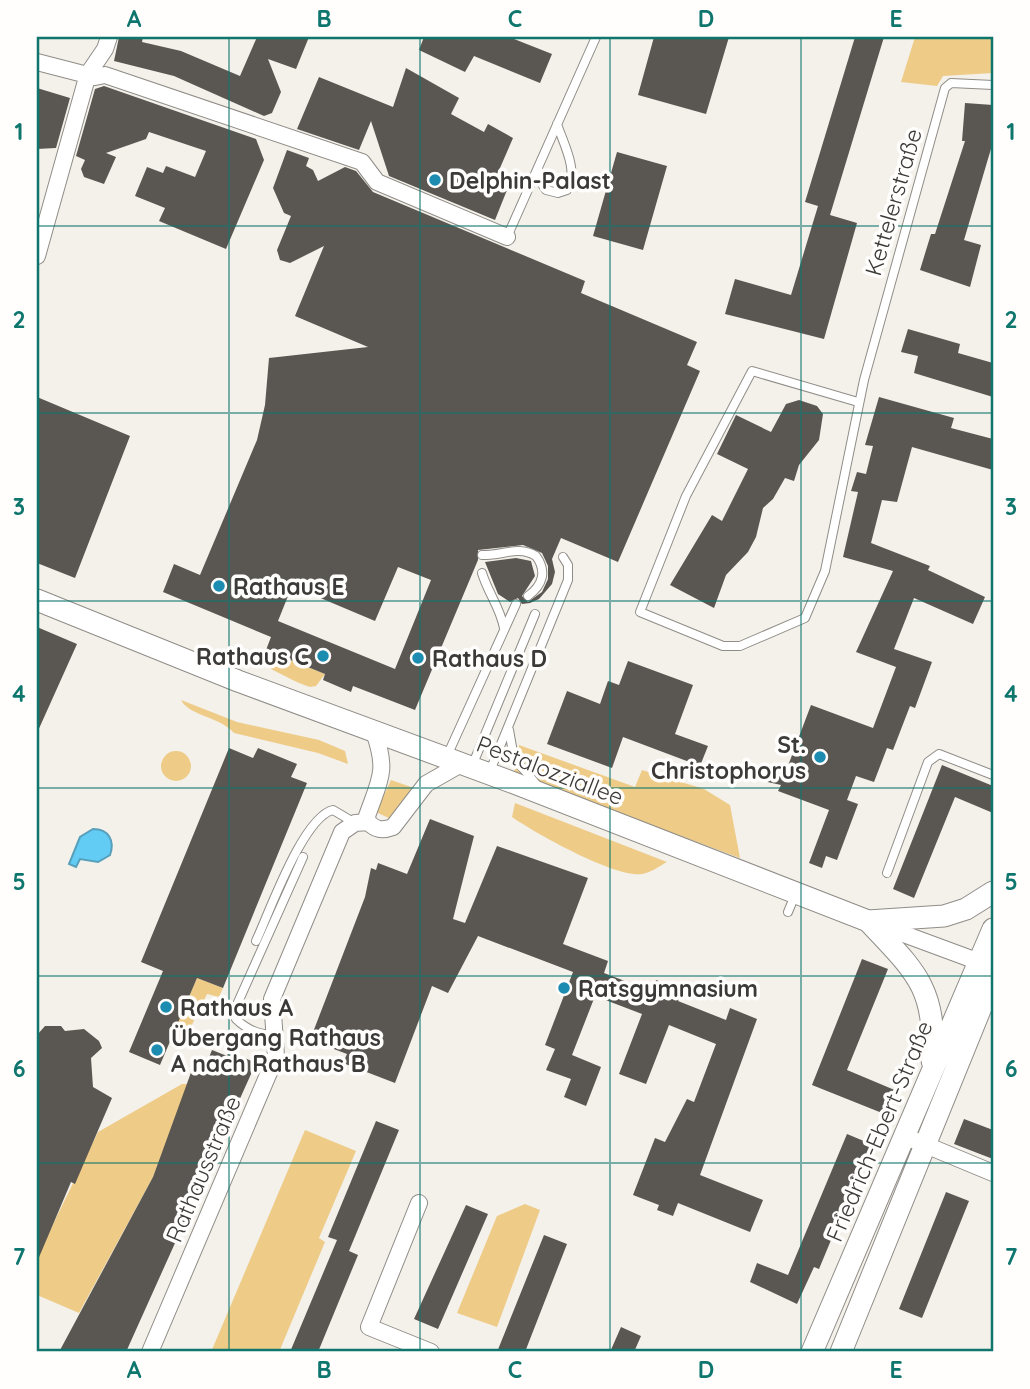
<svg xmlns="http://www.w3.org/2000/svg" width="1030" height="1389" font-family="Quicksand,sans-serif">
<rect width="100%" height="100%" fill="#f4f0ea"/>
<path fill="#ec8" d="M915 37H993V73L943 76 937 86 901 82Z
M266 650 325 674 316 686 310 687C294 682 282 674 267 667L262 658Z
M181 700 237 722 319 740 345 751 348 764 318 753 234 733C221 717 189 716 181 700Z
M519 745 635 787 642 770 704 789 730 805 740 858 514 774Z
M161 766a15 15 0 1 1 30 0a15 15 0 1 1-30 0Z
M391 780 414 788 395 821 376 812Z
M515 803 667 862C660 866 650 873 642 874 615 878 535 833 512 817Z
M197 978 223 988 219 997 207 994 184 1041 172 1036Z
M182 1084H188L153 1177 79 1313 37 1295V1257L98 1132Z
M305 1130 356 1151 319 1238 325 1242 279 1352H211Z
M525 1204 540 1210 497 1327 457 1313 497 1216Z"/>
<path fill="#63ccf5" stroke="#57a0bc" stroke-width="2" d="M93 829C109 829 115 841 110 855L98 862 80 859 76 867 69 864 80 837Z"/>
<path fill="#5a5752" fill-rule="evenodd" d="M119 37H143L142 42 181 51 240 76 257 37H309L296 69 268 59 281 92 272 113 264 116 174 76 114 61Z
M424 37H509L552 54 540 83 474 56 465 72 419 50Z
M654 37H729L706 114 638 95Z
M855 37H884L830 215 857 223 824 339 725 314 735 279 791 295 818 206 805 202Z
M406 68 459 98 451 114 484 132 488 124 513 138 493 184 507 190 495 220 389 176 371 121 359 150 297 129 319 77 393 107Z
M104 86 256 139 264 160 226 249 159 221 165 208 135 196 147 167 163 173 166 166 195 177 206 151 149 132 146 139 106 153 116 157 104 184 84 177 81 169 85 160 76 156 95 89Z
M37 88 70 98 56 148 37 149Z
M965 103 993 105V142L964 240 981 245 970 287 920 270 931 234H935L965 141H962Z
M287 150 309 158 306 166 313 170 318 181 345 167 356 171 373 192 585 281 581 293 697 342 687 365 700 371 618 562 561 538 552 559 555 572 552 584 539 599 530 603 522 604 518 598 510 602 498 594 485 562 516 558 531 561 535 576 522 596 528 602 542 592 548 579V566L542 553 523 545 478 550V560L415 710 353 686 351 692 323 680 325 674 266 650 271 637 163 592 174 564 200 575 257 440 265 405 269 358 368 347 295 316 324 246 290 263 280 260 277 250 291 216 284 213 273 188ZM398 567 431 580 395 669 278 621 292 586 375 621Z
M617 152 667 166 643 250 593 236Z
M908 329 960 344 958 353 993 363V397L914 373 918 356 901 352Z
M37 397 130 436 75 578 37 563Z
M879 397 954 418 951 428 993 439V470L912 447 897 502 882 500 871 543 930 566 928 570 985 597 973 624 914 598 894 649 932 662 915 708 910 706 893 750 887 748 874 782 856 776 847 800 858 804 837 860 826 856 822 868 809 863 829 810 778 791 781 785 759 780 768 767 783 779 811 705 873 728 896 667 856 652 893 571 843 557 858 492 851 491 857 472 866 474 873 446 865 445Z
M799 400 817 406 823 414 819 440 799 465 794 481 785 478 773 499 763 508 756 537 748 552 726 575 714 608 670 585 712 515 722 521 748 469 717 454 736 415 771 432 786 404Z
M37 627 77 644 37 733Z
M628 661 693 685 675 734 708 746 700 766 623 737 612 768 547 744 567 691 600 704 608 681 619 685Z
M229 748 253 758 258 748 297 764 291 777 307 783 223 988 197 978 160 1065 129 1052 163 971 141 962Z
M942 765 993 786V813L955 797 914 898 893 889Z
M430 819 474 836 453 919 465 923 497 846 588 878 563 944 608 961 604 973 651 991 656 980 683 990 678 1001 726 1020 730 1008 757 1019 700 1175 763 1200 750 1232 678 1203 673 1216 657 1210 659 1205 633 1195 655 1138 665 1142 687 1099 694 1102 716 1044 669 1025 646 1084 619 1074 642 1014 595 996 572 1055 601 1067 586 1106 564 1097 571 1079 546 1070 555 1049 545 1045 573 972 478 936 448 993 432 986 395 1083 343 1063 347 1054 310 1040 365 897 371 868 376 870 378 863 407 874Z
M862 959 888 969 847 1070 897 1091 887 1115 812 1085Z
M45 1026H61L65 1031 84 1029 99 1041 102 1048 91 1058 93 1087 112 1098 75 1184 71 1182 37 1262V1035Z
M212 1050 227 1056 229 1051 256 1063 126 1352H59L153 1177 197 1056 208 1060Z
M964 1119 993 1130V1159L954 1144Z
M376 1121 399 1130 349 1251 358 1255 318 1352H290L337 1240 328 1237Z
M847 1134 871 1144 819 1269 814 1267 797 1304 750 1282 757 1263 788 1275Z
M946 1192 969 1201 922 1318 899 1309Z
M466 1205 488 1214 438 1329 414 1319Z
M544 1235 567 1244 525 1352H497Z
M621 1327 641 1336 634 1352H610Z"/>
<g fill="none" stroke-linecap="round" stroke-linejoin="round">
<defs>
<path id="lane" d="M538 169 540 181 546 190 558 193 567 190C579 171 564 145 557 124
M507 237 596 37
M858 402 752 371 686 496 640 612 723 646H740L805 618 825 571 864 380 945 88 951 83 993 85
M482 555C502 556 518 545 536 556 547 571 543 585 528 596
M482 573C488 593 500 607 504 628
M509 730 514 758 537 785
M447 756 516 604
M472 766 535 614
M490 771 568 580V565L563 557
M887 873 928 762 939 754 993 775
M788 912 795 895
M256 941C270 911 303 817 333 810L355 823
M275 1035C260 1035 247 1030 236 1019L235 1009 303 857"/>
<path id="street" d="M37 62 95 77 105 75 362 162 377 182 507 237
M37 256 88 74 105 49 109 37
M368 822 367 816C380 779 388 771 374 732
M874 923 993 967
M904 1136 993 1173
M419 1203 369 1327 431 1352
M150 1352 276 1056 272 999 342 832 355 823 368 822C376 830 382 831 393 827L426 784 461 764"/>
<path id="secondary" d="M37 600 238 681 514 783 868 921 944 916 966 909 993 892
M868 921C915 971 937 988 932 1061
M812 1352 993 929
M841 1352 993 978"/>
</defs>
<use href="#lane" stroke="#908d88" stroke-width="10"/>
<use href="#street" stroke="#908d88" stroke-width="18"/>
<use href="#secondary" stroke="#908d88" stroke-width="23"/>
<use href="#lane" stroke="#fff" stroke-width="8"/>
<use href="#street" stroke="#fff" stroke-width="16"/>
<use href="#secondary" stroke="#fff" stroke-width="21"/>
</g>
<path fill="none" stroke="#0f766e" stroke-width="2" stroke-opacity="0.55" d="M229 37V1352M420 37V1352M610 37V1352M801 37V1352M37 226H993M37 413H993M37 601H993M37 788H993M37 976H993M37 1163H993"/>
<g fill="#1c8cb1" stroke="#fffefd" stroke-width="2.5">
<circle cx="435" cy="180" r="7"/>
<circle cx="219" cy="586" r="7"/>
<circle cx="323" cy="656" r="7"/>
<circle cx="418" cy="658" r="7"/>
<circle cx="820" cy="757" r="7"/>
<circle cx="564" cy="988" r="7"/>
<circle cx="166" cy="1007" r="7"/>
<circle cx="157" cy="1050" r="7"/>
</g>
<g text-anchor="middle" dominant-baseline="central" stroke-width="7" stroke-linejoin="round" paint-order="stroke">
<g font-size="23" font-weight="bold" fill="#3c3a38" stroke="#fffefd" text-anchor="start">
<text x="449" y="180">Delphin-Palast</text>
<text x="233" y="586">Rathaus E</text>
<text x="309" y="656" text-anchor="end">Rathaus C</text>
<text x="432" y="658">Rathaus D</text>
<text x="806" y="744" text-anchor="end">St.<tspan x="806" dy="26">Christophorus</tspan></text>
<text x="578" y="988">Ratsgymnasium</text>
<text x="180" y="1007">Rathaus A</text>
<text x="171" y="1037">Übergang Rathaus<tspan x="171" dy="26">A nach Rathaus B</tspan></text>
</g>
<g font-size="23" fill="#3c3a38" stroke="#fffefd">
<text transform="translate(893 202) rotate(-74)">Kettelerstraße</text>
<text transform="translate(550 770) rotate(21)">Pestalozziallee</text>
<text transform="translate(879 1131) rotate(-67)">Friedrich-Ebert-Straße</text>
<text transform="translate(203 1169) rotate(-67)">Rathausstraße</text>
</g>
</g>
<rect width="1030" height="1389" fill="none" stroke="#fffefd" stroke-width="77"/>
<rect x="38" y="38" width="954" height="1312" fill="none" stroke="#0f766e" stroke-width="2.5"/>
<g font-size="23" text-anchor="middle" font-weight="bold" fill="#0f766e">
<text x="134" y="27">A</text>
<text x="324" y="27">B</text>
<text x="515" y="27">C</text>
<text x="706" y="27">D</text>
<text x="896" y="27">E</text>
<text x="19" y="140">1</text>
<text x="1011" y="140">1</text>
<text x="19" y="328">2</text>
<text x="1011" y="328">2</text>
<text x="19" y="515">3</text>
<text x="1011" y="515">3</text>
<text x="19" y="702">4</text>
<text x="1011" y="702">4</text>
<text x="19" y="890">5</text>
<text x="1011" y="890">5</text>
<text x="19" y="1077">6</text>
<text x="1011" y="1077">6</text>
<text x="19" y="1265">7</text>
<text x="1011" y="1265">7</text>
<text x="134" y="1378">A</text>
<text x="324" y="1378">B</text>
<text x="515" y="1378">C</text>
<text x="706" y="1378">D</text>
<text x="896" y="1378">E</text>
</g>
</svg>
